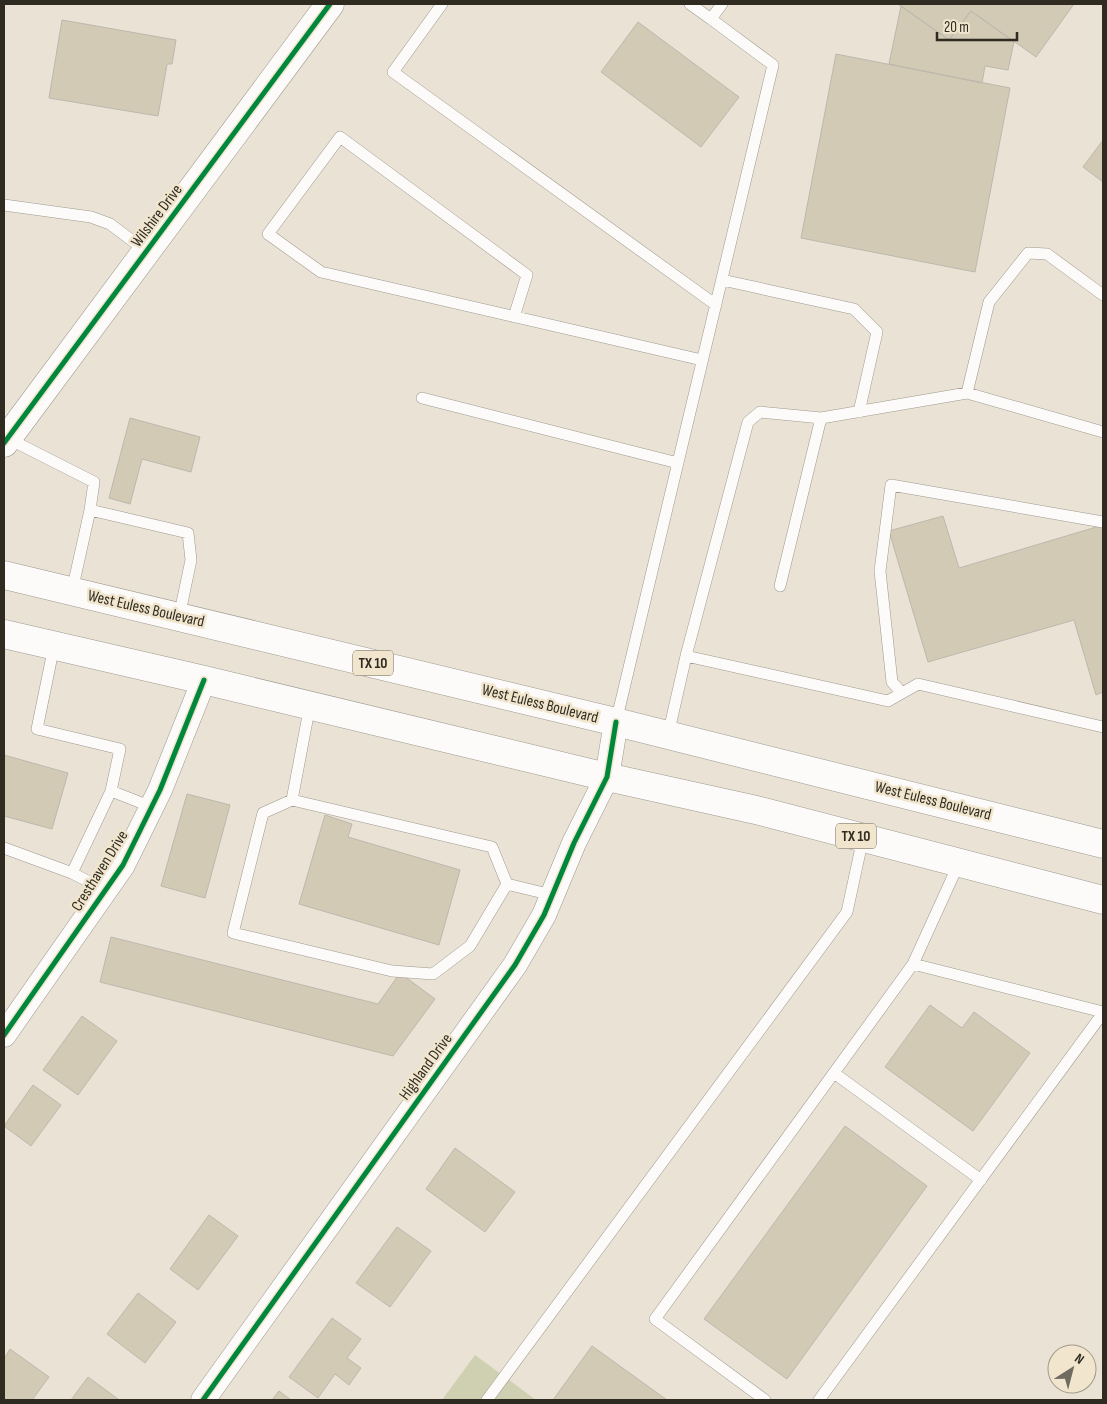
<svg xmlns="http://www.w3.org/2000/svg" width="1107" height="1404" font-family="'Sofia Sans Condensed',sans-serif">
<rect width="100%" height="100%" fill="#e9e2d5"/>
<path fill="#cfd0b1" d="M475 1355 536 1400H442Z"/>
<path fill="#d3cab6" stroke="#bdb8ad" d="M898 4H1074L1036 57 971 11 949 40Z
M901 6 949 40 971 11 1014 42 1008 70 985 66 982 83 889 64Z
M62 20 176 40 172 64H167L158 116 49 98Z
M638 22 739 97 701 147 601 72Z
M836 54 1010 88 975 272 801 238Z
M1103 140V182L1083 167Z
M130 418 200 437 191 472 142 459 130 504 109 498Z
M943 516 959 568 1103 525V692L1096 695 1074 620 928 662 889 531Z
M4 755 68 773 52 829 4 816Z
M187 794 230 805 205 898 161 886Z
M325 815 352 824 348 837 460 870 439 945 299 904Z
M111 937 378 1004 400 973 435 999 393 1056 100 982Z
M930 1005 962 1028 974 1012 1030 1053 973 1131 885 1067Z
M82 1016 117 1041 78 1095 43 1070Z
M33 1085 61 1105 31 1146 4 1126Z
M845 1126 927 1186 787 1379 704 1319Z
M455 1148 515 1192 485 1232 426 1189Z
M209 1215 238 1236 198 1290 170 1269Z
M397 1227 431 1251 390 1307 356 1283Z
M138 1293 176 1322 145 1363 107 1334Z
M332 1318 361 1339 347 1358 361 1368 349 1385 335 1374 318 1398 289 1377Z
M592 1346 667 1400H553Z
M10 1349 49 1377 32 1400H4V1359Z
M88 1377 118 1399 117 1400H71Z
M279 1391 291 1400H272Z"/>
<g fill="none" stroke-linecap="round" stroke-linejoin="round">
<defs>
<path id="lane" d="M442 4 393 72 716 305
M690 4 711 19
M4 205 91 217 110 224 146 251
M722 280 854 309 877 332 859 412
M514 317 527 275 340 137 268 234 321 272 702 360
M967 393 989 302 1028 253 1047 254 1103 295
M422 398 678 463
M7 438 94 482 90 510 72 591
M90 510 188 533 191 560 179 617
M780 586 821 418
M54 646 37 729 120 749 111 791 152 807
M686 656 888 701 918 684 1103 727
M902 693 892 682 880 571 891 485 1103 522
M310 705 292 800 492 847 507 884 552 895
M616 722 773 65 711 19 722 4
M668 735 686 656 748 422 760 412 821 418 967 393 1103 432
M292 800 263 813 233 933 392 971 433 974 470 946 507 884
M4 848 72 873
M105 890 72 873 111 791
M913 964 1103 1012
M834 1073 981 1180
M487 1400 847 912 863 838
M765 1400 655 1319 913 964 959 863
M819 1400 1103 1013"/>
<path id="street" d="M4 1035 123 865 160 790 204 680
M203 1400 515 965 544 915 574 843 607 777 616 722"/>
<path id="secondary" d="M4 443 330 4"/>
<path id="primary" d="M4 575 616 722 1103 844
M4 634 204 680 607 777 756 810 1103 900"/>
</defs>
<use href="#lane" stroke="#9e998f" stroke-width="12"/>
<use href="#street" stroke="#9e998f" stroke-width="25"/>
<use href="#secondary" stroke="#9e998f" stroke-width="29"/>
<use href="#primary" stroke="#9e998f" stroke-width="29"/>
<use href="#lane" stroke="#fcfbf9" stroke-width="11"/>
<use href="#street" stroke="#fcfbf9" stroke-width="24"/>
<use href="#secondary" stroke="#fcfbf9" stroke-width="28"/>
<use href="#primary" stroke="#fcfbf9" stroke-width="28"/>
<defs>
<path id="cycleway" d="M4 443 330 4
M4 1035 123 865 160 790 204 680
M203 1400 515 965 544 915 574 843 607 777 616 722"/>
</defs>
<use href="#cycleway" stroke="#f1e6cd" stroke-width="8"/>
<use href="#cycleway" stroke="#00873e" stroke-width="5"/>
</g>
<g text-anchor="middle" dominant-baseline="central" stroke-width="5" stroke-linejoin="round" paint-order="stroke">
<g fill="#f1e6cd" stroke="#696355" stroke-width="1">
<rect x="353" y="650.5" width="40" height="25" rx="4"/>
<rect x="836" y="823.5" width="40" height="25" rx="4"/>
</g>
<g font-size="15" font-weight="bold" fill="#2f2b21">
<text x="373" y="663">TX 10</text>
<text x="856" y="836">TX 10</text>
</g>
<g font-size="16" fill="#2f2b21" stroke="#f1e6cd">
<text transform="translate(157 216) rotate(-53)">Wilshire Drive</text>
<text transform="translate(146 609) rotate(13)">West Euless Boulevard</text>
<text transform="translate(540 704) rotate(14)">West Euless Boulevard</text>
<text transform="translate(933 801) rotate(14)">West Euless Boulevard</text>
<text transform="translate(100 871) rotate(-58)">Cresthaven Drive</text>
<text transform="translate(426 1067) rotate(-54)">Highland Drive</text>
</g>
</g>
<rect width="1107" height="1404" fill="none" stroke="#2f2b21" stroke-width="10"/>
<g transform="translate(1072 1369) rotate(36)"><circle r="24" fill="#f1e6cd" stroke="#a39b88"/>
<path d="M0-4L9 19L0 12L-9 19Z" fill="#706b60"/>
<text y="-8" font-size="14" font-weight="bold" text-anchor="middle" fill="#2f2b21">N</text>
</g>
<path d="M937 32v8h80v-8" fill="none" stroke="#2f2b21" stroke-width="2.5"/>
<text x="944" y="32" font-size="15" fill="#2f2b21" stroke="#f1e6cd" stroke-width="4" paint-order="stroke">20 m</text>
</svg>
